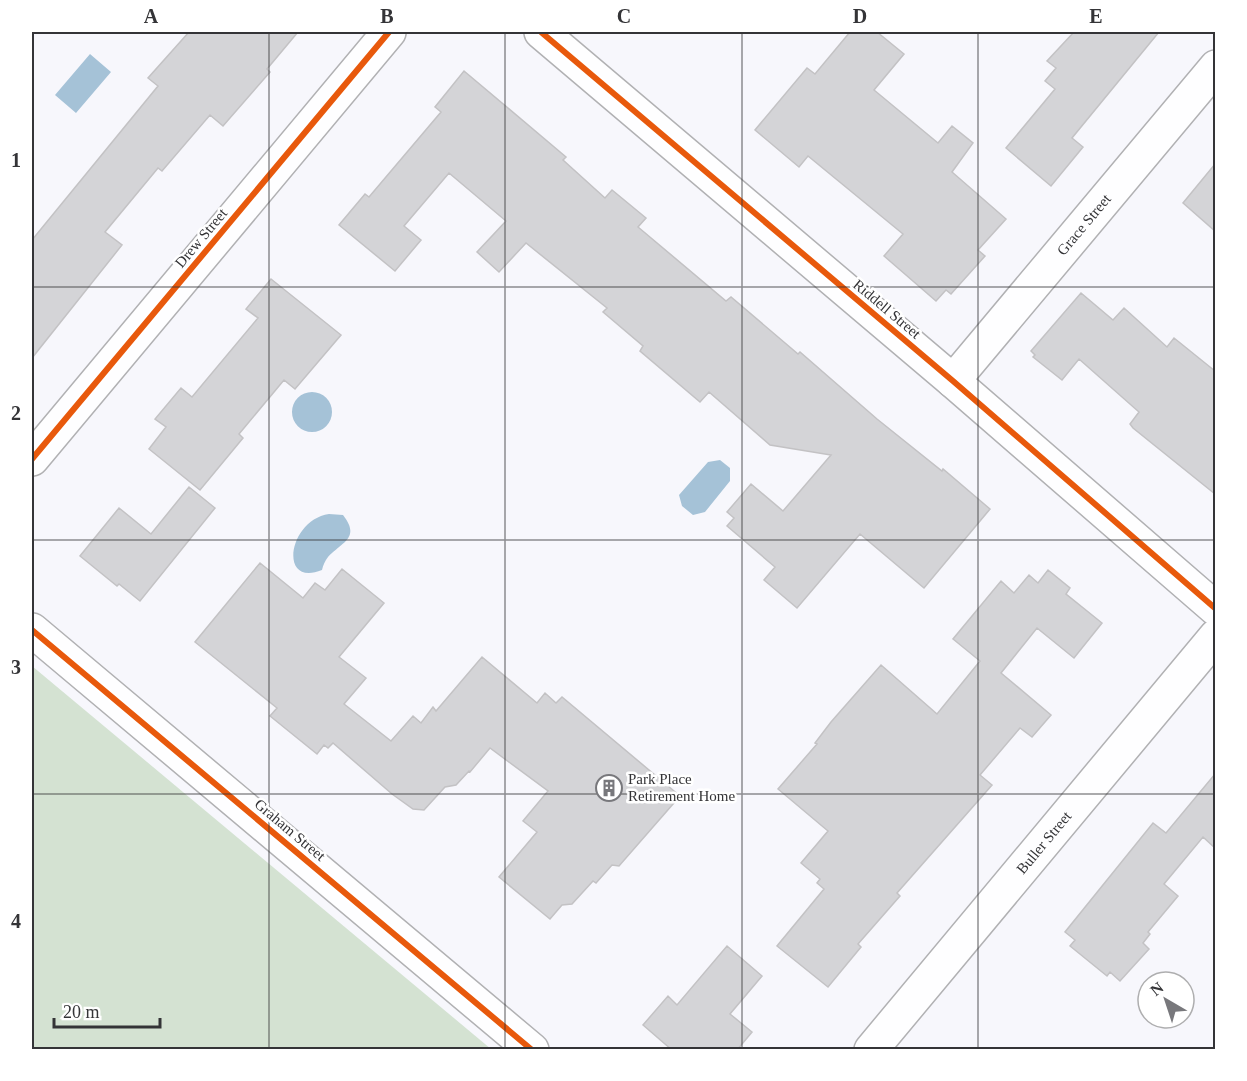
<svg xmlns="http://www.w3.org/2000/svg" width="1247" height="1081" font-family="Georgia,serif">
<rect width="100%" height="100%" fill="#f7f7fc"/>
<path fill="#d4e2d2" d="M32 666 491 1049H32Z"/>
<path fill="#a5c2d7" d="M90 54 111 72 76 113 55 95Z
M292 412a20 20 0 1 1 40 0a20 20 0 1 1-40 0Z
M720 460 730 468V481L705 512 693 515 682 506 679 495 708 462Z
M329 514 343 515C361 538 342 542 328 557 325 561 323 565 322 570 278 588 288 520 329 514Z"/>
<path fill="#d4d4d7" stroke="#c3c2c4" stroke-width="1.5" d="M189 32H298L267 69 270 72 223 126 210 115 162 171 158 168 105 232 122 245 32 358V240L158 86 148 78Z
M850 32H877L904 54 874 90 938 143 952 126 973 143 952 172 1006 219 978 250 985 256 951 294 946 290 936 301 884 256 903 234 808 156 799 167 755 130 807 68 815 74Z
M1074 32H1159L1072 138 1083 147 1051 186 1006 148 1055 89 1045 81 1056 68 1047 61Z
M464 71 566 157 563 160 605 198 612 190 646 218 638 227 726 301 731 297 798 354 800 352 877 419 942 471 943 469 990 509 924 588 860 534 797 608 764 580 775 567 727 526 734 518 727 512 751 484 783 511 831 455 770 445 709 392 700 402 640 351 643 346 603 312 607 308 526 243 499 272 477 252 506 221 449 173 404 226 421 240 395 271 339 225 365 194 369 197 441 112 435 107Z
M1215 164V231L1183 203Z
M271 279 341 335 295 389 284 380 239 434 243 438 200 490 149 449 166 427 155 419 181 388 192 397 258 318 246 309Z
M1081 293 1113 320 1124 308 1167 347 1174 338 1215 371V494L1133 428 1130 424 1139 412 1079 359 1062 380 1033 357 1035 355 1031 351Z
M189 487 215 508 140 601 119 584 117 586 80 556 119 508 151 534Z
M260 563 303 598 315 583 325 590 342 569 384 603 339 657 366 678 344 704 391 741 413 716 421 723 433 707 436 711 482 657 537 703 545 693 556 703 562 697 680 796 619 866 612 865 596 883 593 881 572 904 562 905 550 919 499 877 537 832 523 821 548 791 490 748 470 772 469 771 456 785 445 787 424 810 413 809 392 794 333 743 328 748 324 745 317 754 270 716 277 708 195 642Z
M1048 570 1070 588 1066 594 1102 623 1074 658 1037 628 1001 673 1051 715 1032 737 1020 728 980 775 992 785 897 893 900 896 858 944 861 947 828 987 777 946 824 889 817 883 820 879 801 863 828 831 778 789 817 744 815 743 831 722 881 665 937 714 980 661 953 639 1001 581 1014 593 1029 575 1038 583Z
M1215 774V848L1203 837 1164 884 1178 896 1148 932 1150 934 1143 943 1149 949 1120 981 1110 972 1107 976 1070 946 1075 940 1065 932 1153 823 1166 833Z
M727 946 762 976 730 1014 752 1032 737 1050H672L643 1025 668 996 677 1005Z"/>
<g fill="none" stroke-linecap="round" stroke-linejoin="round">
<defs>
<g id="minor">
<path d="M541 32 953 381 1216 609"/>
<path id="s1" d="M953 381 1216 67"/>
<path d="M32 459 389 32"/>
<path d="M32 630 532 1050"/>
<path id="s2" d="M871 1050 1216 636"/>
</g>
</defs>
<use href="#minor" stroke="#b1b1b3" stroke-width="36"/>
<use href="#minor" stroke="#fefeff" stroke-width="33"/>
<defs>
<path id="cycleway" d="M541 32 953 381 1216 609
M32 459 389 32
M32 630 532 1050"/>
</defs>
<use href="#cycleway" stroke="#fff" stroke-width="10"/>
<use href="#cycleway" stroke="#e8590c" stroke-width="6"/>
</g>
<path fill="none" stroke="#343437" stroke-width="1.5" stroke-opacity="0.55" d="M269 32V1050M505 32V1050M742 32V1050M978 32V1050M32 287H1216M32 540H1216M32 794H1216"/>
<defs>
<symbol id="building-ring" viewBox="-11 -11 22 22"><circle r="9.5" fill="#fff" stroke="#78787c" stroke-width="1.5"/><path d="M-4-6H4V6H1V3H-1V6H-4ZM-2.5-4.3h1.7v1.8h-1.7ZM.8-4.3h1.7v1.8H.8ZM-2.5-1h1.7V.8h-1.7ZM.8-1h1.7V.8H.8Z" fill="#78787c"/></symbol>
</defs>
<g fill-rule="evenodd">
<use href="#building-ring" x="594" y="773" width="30" height="30"/>
</g>
<g text-anchor="middle" dominant-baseline="central" stroke-width="5" stroke-linejoin="round" paint-order="stroke">
<g font-size="15" fill="#343437" stroke="#fff">
<text stroke="none"><textPath href="#s1" startOffset="204">Grace Street</textPath></text>
<text transform="translate(201 238) rotate(-50)">Drew Street</text>
<text transform="translate(887 309) rotate(40)">Riddell Street</text>
<text transform="translate(290 830) rotate(40)">Graham Street</text>
<text stroke="none"><textPath href="#s2" startOffset="270">Buller Street</textPath></text>
</g>
<g font-size="15" fill="#343437" stroke="#fff" text-anchor="start">
<text x="628" y="779">Park Place<tspan x="628" dy="17">Retirement Home</tspan></text>
</g>
</g>
<rect width="1247" height="1081" fill="none" stroke="#ffffff" stroke-width="66"/>
<g transform="translate(1166 1000) rotate(321)"><circle r="28" fill="#ffffff" stroke="#aeaeaf" stroke-width="1.5"/>
<path d="M0-4.5L10 22L0 15L-10 22Z" fill="#78787c"/>
<text y="-9" font-size="16" font-weight="bold" text-anchor="middle" fill="#343437">N</text>
</g>
<path d="M54 1018v9h106v-9" fill="none" stroke="#343437" stroke-width="3"/>
<text x="63" y="1018" font-size="18" fill="#343437" stroke="#ffffff" stroke-width="4.5" paint-order="stroke">20 m</text>
<rect x="33" y="33" width="1181" height="1015" fill="none" stroke="#343437" stroke-width="2"/>
<g font-size="20" text-anchor="middle" font-weight="bold" fill="#343437">
<text x="151" y="23">A</text>
<text x="387" y="23">B</text>
<text x="624" y="23">C</text>
<text x="860" y="23">D</text>
<text x="1096" y="23">E</text>
<text x="16" y="167">1</text>
<text x="16" y="420">2</text>
<text x="16" y="674">3</text>
<text x="16" y="928">4</text>
</g>
</svg>
